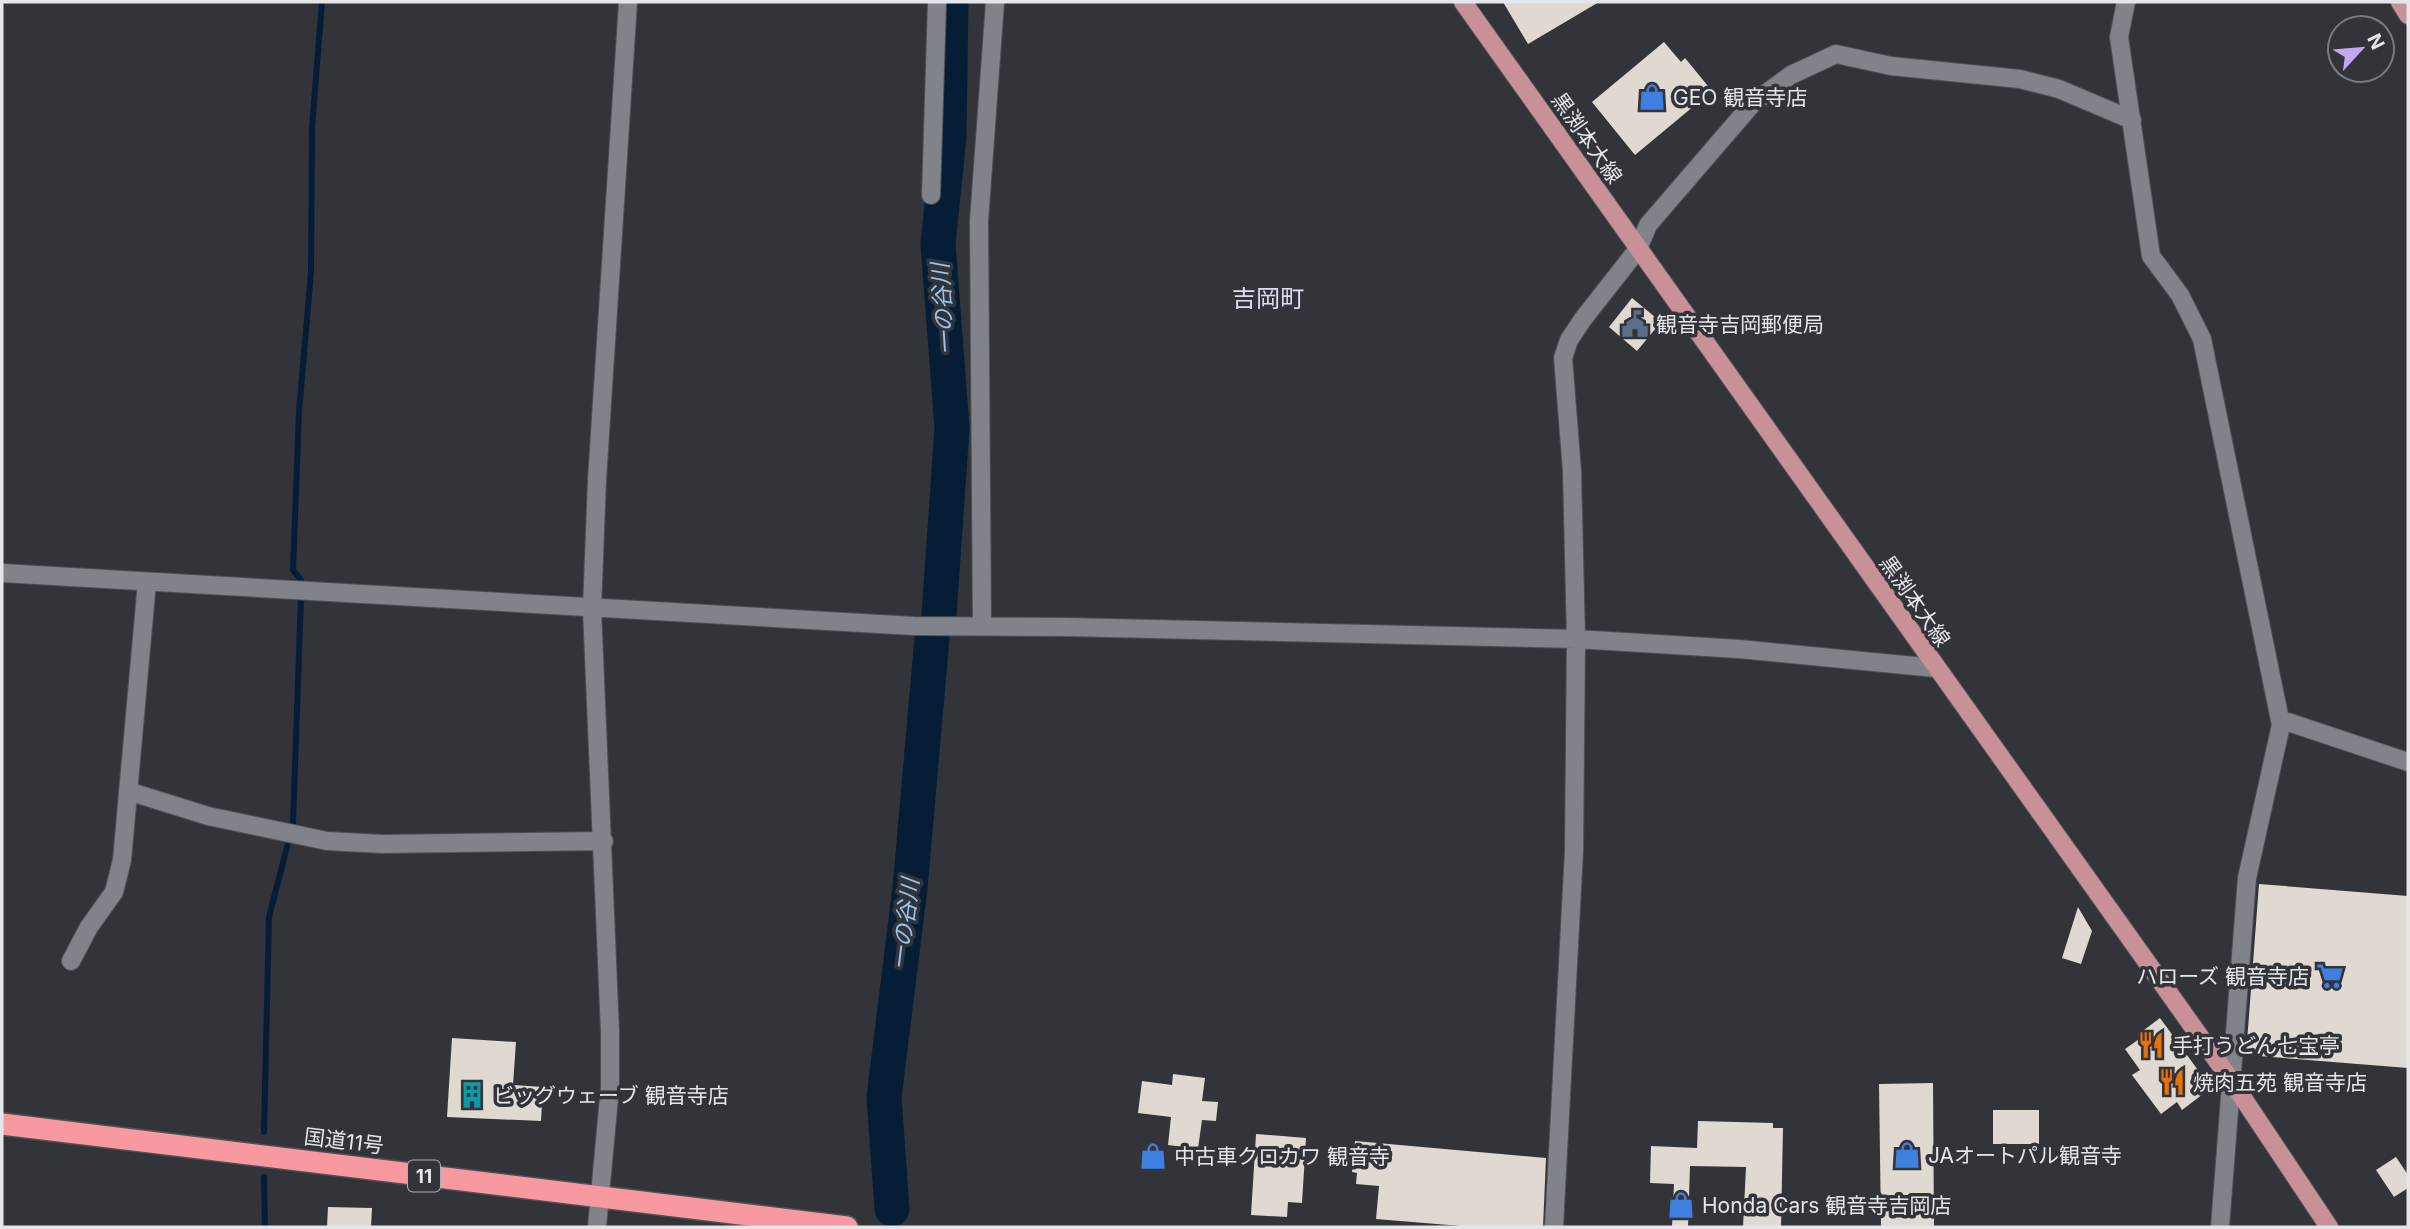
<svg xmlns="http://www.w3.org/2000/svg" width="2410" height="1229" font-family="Inter,'Noto Sans JP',sans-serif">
<rect width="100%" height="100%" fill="#33343a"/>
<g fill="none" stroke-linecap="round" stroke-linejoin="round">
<path stroke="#051e35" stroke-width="6" d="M301 580 293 570 299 412 311 272 312 128 322 2
M293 823 301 598
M264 1132 269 917 288 843
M264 1177 265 1227"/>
<path stroke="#051e35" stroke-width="35" d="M939 615 952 428 938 244 949 136 951 2
M892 1209 884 1097 910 888 932 638"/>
</g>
<path fill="#dfd9d2" d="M1503 2H1599L1528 44Z
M1664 42 1681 62 1685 58 1712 91 1635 155 1592 102Z
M1632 298 1661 322 1637 351 1609 327Z
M2259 884 2408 896V1068L2246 1055Z
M2078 907 2092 931 2081 964 2062 958Z
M2160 1018 2211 1088 2182 1110 2177 1102 2161 1114 2132 1075 2140 1070 2125 1049 2142 1037 2140 1033Z
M452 1038 516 1042 513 1085 543 1087 541 1121 447 1117Z
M1173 1074 1205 1078 1202 1101 1218 1102 1216 1121 1202 1120 1198 1149 1168 1145 1171 1117 1138 1113 1142 1081 1172 1085Z
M1933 1083 1934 1227H1881L1879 1084Z
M1993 1110H2039V1144H1993Z
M1698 1121 1773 1123V1128H1783L1781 1227H1743L1746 1167 1690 1166 1688 1227H1672L1674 1184 1650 1183 1651 1146 1697 1148Z
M1256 1134 1306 1138 1302 1203 1288 1202 1287 1217 1251 1215Z
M1355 1141 1546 1158 1543 1227H1473L1376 1219 1379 1186 1356 1184 1357 1173 1352 1172Z
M2396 1157 2408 1175V1188L2394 1197 2376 1170Z
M328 1207 372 1208 371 1227H327Z"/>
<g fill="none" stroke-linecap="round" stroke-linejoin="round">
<defs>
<path id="minor" d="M2126 2 2119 37 2151 256 2180 295 2202 339 2281 725 2247 878 2220 1227
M931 195 937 2
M2 573 914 626 1067 627 1576 639 1739 649 1935 668
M982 625 979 221 995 2
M2281 725 2288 722 2408 762
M128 791 208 816 327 841 382 844 604 841
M71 961 89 927 114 892 122 860 147 582
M597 1227 610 1087V1032L592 609 597 480 628 2
M1554 1227 1574 851 1576 639 1572 471 1563 358 1569 340 1583 319 1638 249 1648 225 1753 103 1791 75 1836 54 1891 66 2020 79 2059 89 2132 120"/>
<path id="major" d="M1463 2 2233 1083 2329 1227
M2400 2 2408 15"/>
<path id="highway" d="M2 1124 847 1227"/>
</defs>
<use href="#minor" stroke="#4f5156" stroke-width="20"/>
<use href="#major" stroke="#4f5156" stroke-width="20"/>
<use href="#highway" stroke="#4f5156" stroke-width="24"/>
<use href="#minor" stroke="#81838b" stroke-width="18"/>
<use href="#major" stroke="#c89097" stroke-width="18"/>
<use href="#highway" stroke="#f7999f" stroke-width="21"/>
</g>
<defs>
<symbol id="shop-bare" viewBox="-9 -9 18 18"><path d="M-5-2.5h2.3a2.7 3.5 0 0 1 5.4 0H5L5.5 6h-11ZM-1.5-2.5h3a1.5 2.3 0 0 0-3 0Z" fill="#3f7fe0" stroke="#33343a" stroke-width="2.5" paint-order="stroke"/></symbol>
<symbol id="civic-bare" viewBox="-9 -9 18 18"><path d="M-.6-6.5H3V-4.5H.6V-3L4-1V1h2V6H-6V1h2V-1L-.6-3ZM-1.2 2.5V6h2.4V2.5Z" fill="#5c6f8a" stroke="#33343a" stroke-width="2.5" paint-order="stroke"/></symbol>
<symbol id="supermarket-bare" viewBox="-9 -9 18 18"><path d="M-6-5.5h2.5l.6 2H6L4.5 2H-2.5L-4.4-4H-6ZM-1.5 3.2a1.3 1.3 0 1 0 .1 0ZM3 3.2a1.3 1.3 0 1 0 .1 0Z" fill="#3f7fe0" stroke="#33343a" stroke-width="2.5" paint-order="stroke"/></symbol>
<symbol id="restaurant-bare" viewBox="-9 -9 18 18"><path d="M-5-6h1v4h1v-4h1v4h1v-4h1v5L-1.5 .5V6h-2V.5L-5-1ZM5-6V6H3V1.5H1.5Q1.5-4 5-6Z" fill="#e8710a" stroke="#33343a" stroke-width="2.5" paint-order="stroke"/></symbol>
<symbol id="building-bare" viewBox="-9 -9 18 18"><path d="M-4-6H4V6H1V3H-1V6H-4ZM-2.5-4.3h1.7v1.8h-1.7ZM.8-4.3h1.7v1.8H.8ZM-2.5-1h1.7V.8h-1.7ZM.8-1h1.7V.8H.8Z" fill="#0f9aa8" stroke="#33343a" stroke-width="2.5" paint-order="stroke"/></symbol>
</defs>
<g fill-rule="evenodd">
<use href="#shop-bare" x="1633" y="78" width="38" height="38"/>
<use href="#civic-bare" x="1616" y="305" width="38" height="38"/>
<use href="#supermarket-bare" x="2311" y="957" width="38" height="38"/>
<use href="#restaurant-bare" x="2132" y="1026" width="38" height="38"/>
<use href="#restaurant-bare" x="2153" y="1063" width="38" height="38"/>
<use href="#building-bare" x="453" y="1076" width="38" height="38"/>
<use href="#shop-bare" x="1888" y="1136" width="38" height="38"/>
<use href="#shop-bare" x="1134" y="1137" width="38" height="38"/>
<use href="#shop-bare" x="1662" y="1186" width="38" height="38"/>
</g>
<g text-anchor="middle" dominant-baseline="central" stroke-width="7" stroke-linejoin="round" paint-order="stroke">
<rect fill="#33343a" stroke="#b0b1b5" stroke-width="2" x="408" y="1160.5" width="32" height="31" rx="5"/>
<g font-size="19" font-weight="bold" fill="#e5e6ea">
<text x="424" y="1176">11</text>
</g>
<g font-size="21" fill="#e5e6ea" stroke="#33343a" text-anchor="start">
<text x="1673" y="97">GEO 観音寺店</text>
<text x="1656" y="324">観音寺吉岡郵便局</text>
<text x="2309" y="976" text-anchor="end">ハローズ 観音寺店</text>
<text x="2172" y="1045">手打うどん七宝亭</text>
<text x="2193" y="1082">焼肉五苑 観音寺店</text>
<text x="493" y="1095">ビッグウェーブ 観音寺店</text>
<text x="1928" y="1155">JAオートパル観音寺</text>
<text x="1174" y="1156">中古車クロカワ 観音寺</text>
<text x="1702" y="1205">Honda Cars 観音寺吉岡店</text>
</g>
<g font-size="21" fill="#e5e6ea" stroke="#33343a">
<text transform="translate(1587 138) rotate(55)">黒渕本大線</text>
<text transform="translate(1915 601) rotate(55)">黒渕本大線</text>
<text transform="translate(344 1141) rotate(7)">国道11号</text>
</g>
<g font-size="23" font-style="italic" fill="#94c4f3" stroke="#33343a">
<text transform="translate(943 309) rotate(-94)">一の谷川</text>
<text transform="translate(905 924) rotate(-83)">一の谷川</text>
</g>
<g font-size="24" fill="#e4d8f4" stroke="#33343a">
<text x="1268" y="298">吉岡町</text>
</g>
</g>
<rect width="2410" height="1229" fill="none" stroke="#e5e6ea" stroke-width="7"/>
<g transform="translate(2361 49) rotate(64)"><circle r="33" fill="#33343a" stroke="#7a7b80" stroke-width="2"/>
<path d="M0-5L12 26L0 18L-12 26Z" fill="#c6a6f0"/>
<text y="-10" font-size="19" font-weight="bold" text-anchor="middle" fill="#e5e6ea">N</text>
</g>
</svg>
